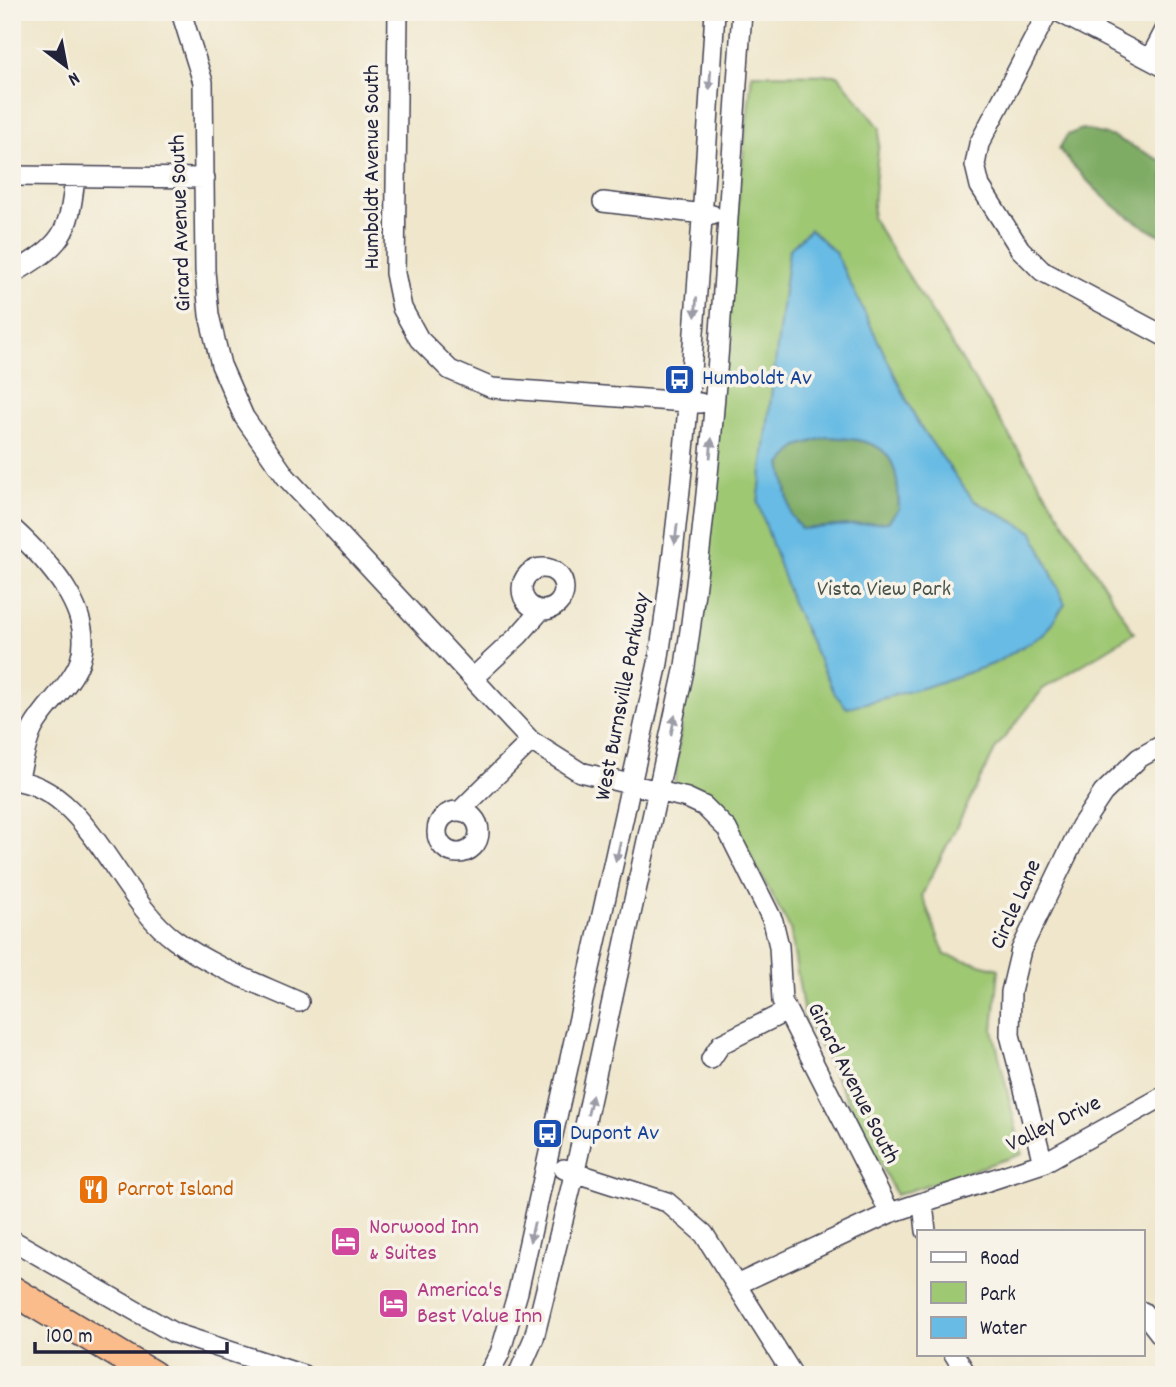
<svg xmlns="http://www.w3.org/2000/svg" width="1176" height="1387" font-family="Dekko,sans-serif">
<rect width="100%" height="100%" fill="#f7f3e8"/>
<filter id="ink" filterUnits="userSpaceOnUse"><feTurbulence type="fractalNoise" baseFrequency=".0143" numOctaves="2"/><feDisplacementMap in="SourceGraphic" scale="14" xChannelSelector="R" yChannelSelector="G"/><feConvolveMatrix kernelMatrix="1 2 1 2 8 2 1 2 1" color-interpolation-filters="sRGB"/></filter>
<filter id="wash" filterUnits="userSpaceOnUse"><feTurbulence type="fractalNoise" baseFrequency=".00686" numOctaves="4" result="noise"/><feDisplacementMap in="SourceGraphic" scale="28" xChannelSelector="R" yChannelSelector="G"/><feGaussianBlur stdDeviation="1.57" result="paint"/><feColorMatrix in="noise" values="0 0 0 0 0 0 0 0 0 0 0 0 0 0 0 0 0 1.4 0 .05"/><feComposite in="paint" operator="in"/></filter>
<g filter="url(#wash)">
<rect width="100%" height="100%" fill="#efe6cb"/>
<path fill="#9fc873" stroke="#607557" stroke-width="2" d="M752 74 838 75 880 128 872 218 1134 633 1043 689 996 748 922 895 945 955 999 969 993 1030 1022 1154 896 1195 804 1015 790 928 734 826 674 788Z"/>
<path fill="#7fac65" stroke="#506750" stroke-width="2" d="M1082 129 1114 137 1164 162V237C1120 217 1089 185 1059 149L1067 135Z
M827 437C885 440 898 450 899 509L888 522 801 529 791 515 781 464 797 446Z"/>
<path fill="#68bbe4" stroke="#456e90" stroke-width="2" fill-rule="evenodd" d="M810 229 835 252 919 425 973 500 1033 532 1065 604 1043 635 993 664 929 686 847 708 835 694 793 605 758 503 789 250ZM827 437C885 440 898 450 899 509L888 522 801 529 791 515 781 464 798 446Z"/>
</g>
<g filter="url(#ink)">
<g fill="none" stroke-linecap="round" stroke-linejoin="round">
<defs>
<path id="minor" d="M181 12 203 82 205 271 209 315 221 365 244 417 286 477 531 741 580 772 687 798 704 806 727 829 773 921 779 946 782 1001 890 1213
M398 12 395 273 402 308 419 339 450 370 492 388 700 403
M1048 12 979 144 975 165 980 186 1020 249 1042 271 1164 336
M1059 12 1164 67
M1150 59 1164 32
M12 176 205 178
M603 202 712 215
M12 274C63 244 69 235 75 177
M12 528C46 559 96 611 80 661 71 686 45 705 33 728 25 744 23 764 18 780
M522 589a21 21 0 1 1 42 0a21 21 0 1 1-42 0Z
M473 678 519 635 541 610
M12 780C89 787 117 898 175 940 212 967 257 983 299 1002
M460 811 531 741
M437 832a21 21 0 1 1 42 0a21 21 0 1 1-42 0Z
M711 1059 721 1044 787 1011
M1043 1163 1010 1035 1011 992 1021 950 1081 826 1103 793 1139 758 1164 744
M564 1169 667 1202 704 1234 793 1375
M923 1204 926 1231
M12 1240 174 1333 303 1375
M736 1285 890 1213 1043 1163 1164 1096
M1143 1312 1164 1339
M954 1354 967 1375
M488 1375 500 1353 518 1292 658 663C691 447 701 230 715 12
M518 1375 534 1338 575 1171 685 666C717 449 726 230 742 12"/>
<path id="highway" d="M12 1290 153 1375"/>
</defs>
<use href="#minor" stroke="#413f51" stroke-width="22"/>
<use href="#highway" stroke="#413f51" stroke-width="31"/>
<use href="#minor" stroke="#fff" stroke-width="19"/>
<use href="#highway" stroke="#fabc8b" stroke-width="28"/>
</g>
<defs><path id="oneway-solid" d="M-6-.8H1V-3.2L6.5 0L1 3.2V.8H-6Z" transform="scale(1.75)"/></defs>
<g fill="#9c9ca7">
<use href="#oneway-solid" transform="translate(710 80) rotate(94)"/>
<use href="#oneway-solid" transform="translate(696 307) rotate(94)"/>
<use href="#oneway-solid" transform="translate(711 448) rotate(-85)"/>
<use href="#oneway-solid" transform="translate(676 534) rotate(97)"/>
<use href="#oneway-solid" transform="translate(673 725) rotate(-78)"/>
<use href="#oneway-solid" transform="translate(618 852) rotate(103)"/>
<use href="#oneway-solid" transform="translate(590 1105) rotate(-77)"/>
<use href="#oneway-solid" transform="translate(532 1232) rotate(103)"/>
</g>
</g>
<defs>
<symbol id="bus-square" viewBox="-11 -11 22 22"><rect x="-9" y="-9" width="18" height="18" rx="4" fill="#1a4fb4" stroke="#f7f3e8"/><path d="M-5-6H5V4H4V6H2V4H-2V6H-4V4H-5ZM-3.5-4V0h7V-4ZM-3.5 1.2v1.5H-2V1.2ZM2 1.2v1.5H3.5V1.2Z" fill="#fff"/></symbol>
<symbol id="restaurant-square" viewBox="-11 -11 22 22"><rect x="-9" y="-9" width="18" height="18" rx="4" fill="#e8710a" stroke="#f7f3e8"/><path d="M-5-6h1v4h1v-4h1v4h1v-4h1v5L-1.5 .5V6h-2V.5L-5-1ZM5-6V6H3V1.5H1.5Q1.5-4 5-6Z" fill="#fff"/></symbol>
<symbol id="hotel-square" viewBox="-11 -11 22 22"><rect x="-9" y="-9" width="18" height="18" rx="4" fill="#d1479c" stroke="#f7f3e8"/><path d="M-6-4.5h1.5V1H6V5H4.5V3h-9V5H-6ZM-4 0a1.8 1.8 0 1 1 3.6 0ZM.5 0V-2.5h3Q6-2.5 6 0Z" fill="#fff"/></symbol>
</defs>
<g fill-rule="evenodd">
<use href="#bus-square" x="662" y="362" width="35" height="35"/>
<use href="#bus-square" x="530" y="1116" width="35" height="35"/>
<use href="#restaurant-square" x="76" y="1172" width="35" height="35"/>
<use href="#hotel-square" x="328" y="1224" width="35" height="35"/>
<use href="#hotel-square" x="376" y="1286" width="35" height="35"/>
</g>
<g text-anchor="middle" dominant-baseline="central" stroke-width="7" stroke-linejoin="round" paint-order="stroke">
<g font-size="23" fill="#22223b" stroke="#f7f3e8">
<text transform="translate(373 167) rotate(-90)">Humboldt Avenue South</text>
<text transform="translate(182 223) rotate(-92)">Girard Avenue South</text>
<text transform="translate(624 697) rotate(-79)">West Burnsville Parkway</text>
<text transform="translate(1017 905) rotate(-66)">Circle Lane</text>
<text transform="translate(852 1084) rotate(63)">Girard Avenue South</text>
<text transform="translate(1054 1125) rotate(-26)">Valley Drive</text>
</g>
<g font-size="23" fill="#164399" stroke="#f7f3e8" text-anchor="start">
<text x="702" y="379">Humboldt Av</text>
<text x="570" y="1134">Dupont Av</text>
</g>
<g font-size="23" fill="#48544c" stroke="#f7f3e8">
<text x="884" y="590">Vista View Park</text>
</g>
<g font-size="23" fill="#c56008" stroke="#f7f3e8" text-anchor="start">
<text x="117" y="1190">Parrot Island</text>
</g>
<g font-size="23" fill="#b23c85" stroke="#f7f3e8" text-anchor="start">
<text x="369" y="1228">Norwood Inn<tspan x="369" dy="26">&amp; Suites</tspan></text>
<text x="417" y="1291">America's<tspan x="417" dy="26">Best Value Inn</tspan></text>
</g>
</g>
<rect width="1176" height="1387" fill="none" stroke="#f7f3e8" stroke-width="42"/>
<rect x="917" y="1230" width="228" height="126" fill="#f7f3e8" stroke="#a29fa3" stroke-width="2"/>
<rect x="931" y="1252" width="35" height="10" fill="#ffffff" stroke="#a29fa3" stroke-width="2"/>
<text x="980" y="1264" font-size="21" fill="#22223b">Road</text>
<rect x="931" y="1282" width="35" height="21" fill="#9fc873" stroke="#a29fa3" stroke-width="2"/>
<text x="980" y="1300" font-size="21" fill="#22223b">Park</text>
<rect x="931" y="1317" width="35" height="21" fill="#68bbe4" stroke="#a29fa3" stroke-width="2"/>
<text x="980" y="1334" font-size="21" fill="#22223b">Water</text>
<g transform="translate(66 66) rotate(148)" stroke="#f7f3e8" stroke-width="5" paint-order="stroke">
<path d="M0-5L12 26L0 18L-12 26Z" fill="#22223b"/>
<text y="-10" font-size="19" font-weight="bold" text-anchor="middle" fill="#22223b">N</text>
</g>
<path d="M35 1342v10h192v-10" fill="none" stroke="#22223b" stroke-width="3.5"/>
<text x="46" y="1342" font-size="21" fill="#22223b" stroke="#f7f3e8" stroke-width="5" paint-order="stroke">100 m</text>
</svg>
